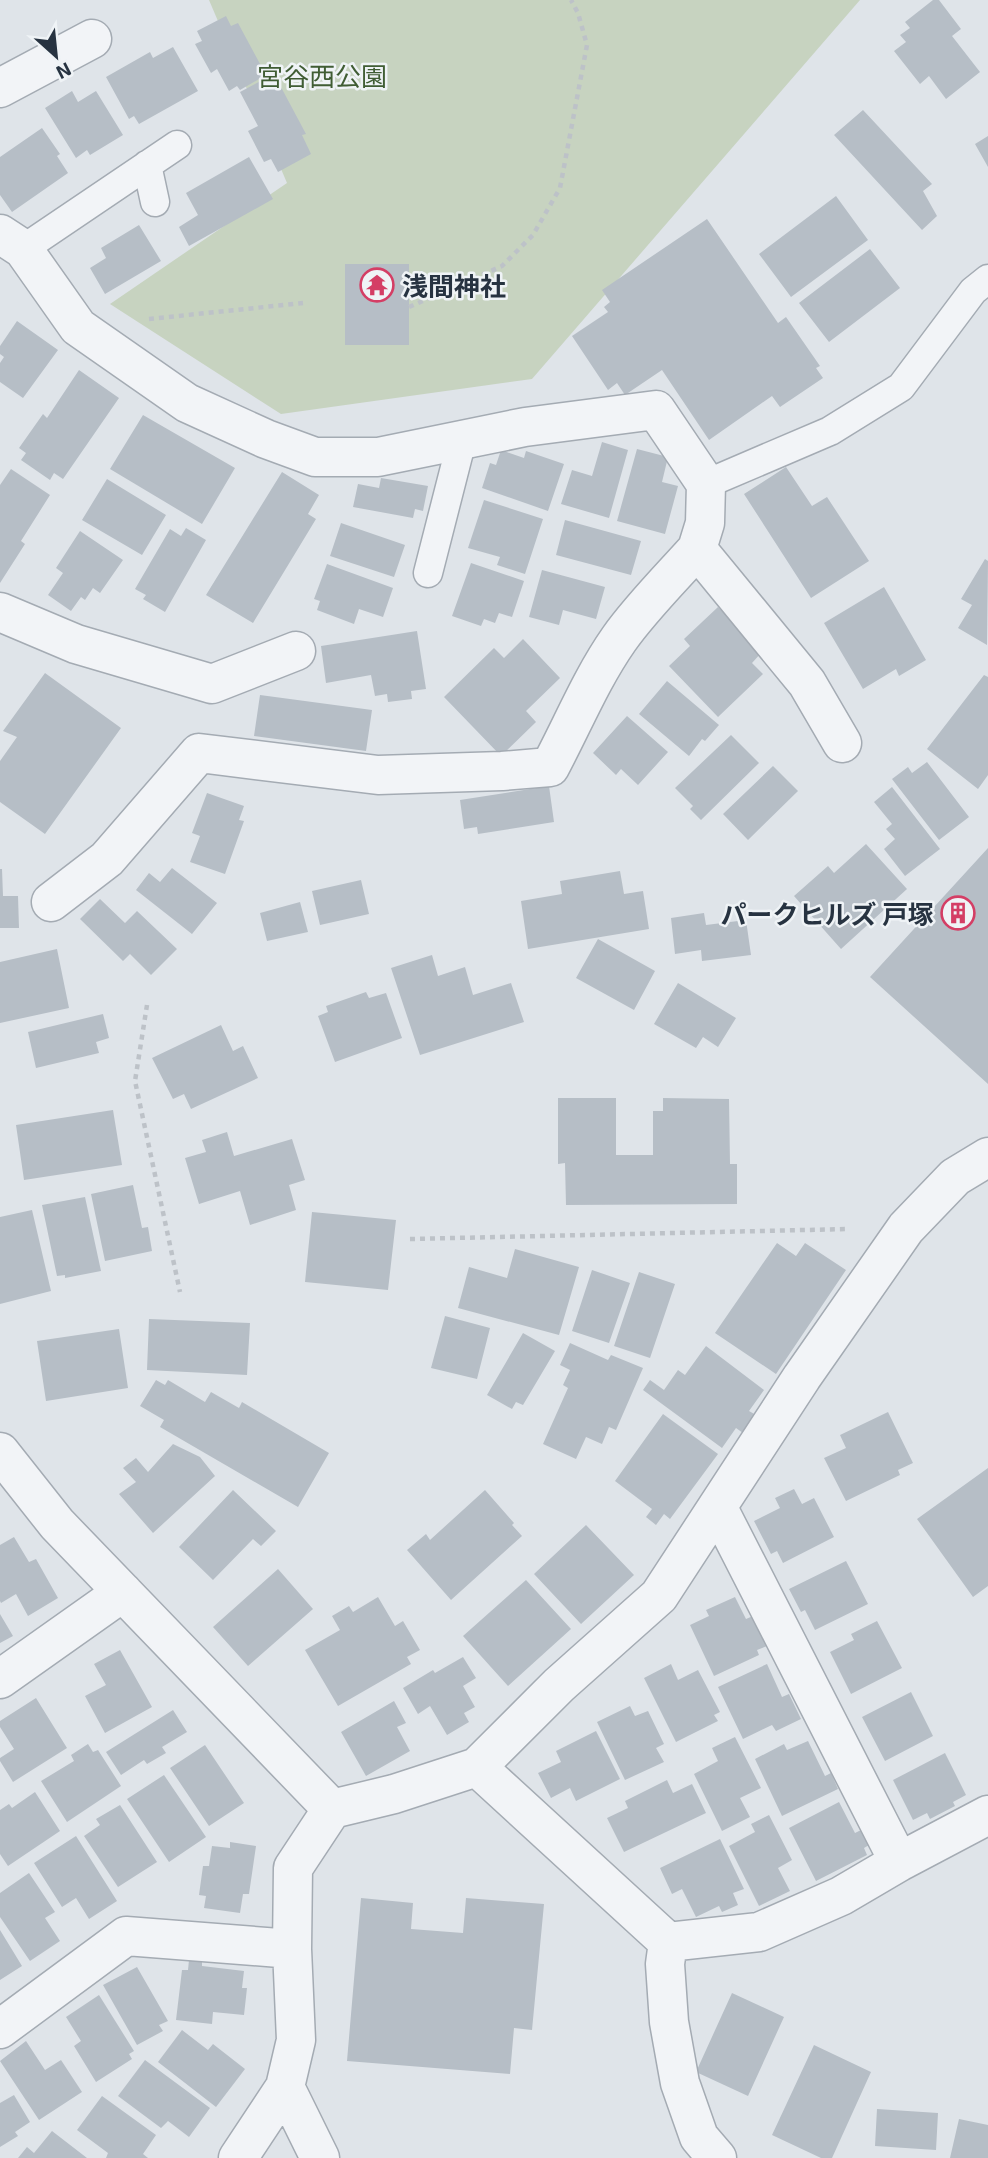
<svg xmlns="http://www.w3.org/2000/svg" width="988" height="2158" font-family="'Exo 2','Noto Sans JP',sans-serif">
<rect width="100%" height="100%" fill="#dfe4e9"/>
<path fill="#c7d3c0" d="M209 0H860L532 379 281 414 110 304 287 183Z"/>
<path fill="#b6bec6" d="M933 0H939L961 29 952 36 980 72 946 99 929 76 920 84 894 51 906 42 900 35 910 28 905 22Z
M226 16 231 26 238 23 266 75 240 90 237 86 229 91 217 69 211 73 195 44 202 41 197 31Z
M173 47 198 91 139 124 134 116 129 119 106 77 150 52 153 58Z
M274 74 306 134 302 135 311 154 278 172 271 159 264 162 248 131 258 126 240 92Z
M72 91 78 102 96 91 123 135 90 155 87 150 76 158 45 108Z
M863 110 932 184 923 191 937 216 922 230 834 135Z
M42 128 60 154 57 156 68 173 12 212 0 195V157Z
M988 136V167L975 144Z
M249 157 273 199 189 246 179 227 198 215 186 193Z
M836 196 868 240 791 297 759 254Z
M707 219 778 323 786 317 820 366 816 368 823 378 780 407 772 396 709 440 662 370 625 395 617 383 608 390 572 336 608 312 604 307 610 302 602 290Z
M139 225 161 261 105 294 90 268 106 258 101 248Z
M870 249 900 288 829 342 799 303Z
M345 264H409V345H345Z
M17 321 58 350 23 398 0 382V363L4 357 0 354V346Z
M79 370 119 398 63 479 54 473 50 480 21 460 26 453 19 448 43 414 47 418Z
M143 415 235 468 202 524 110 469Z
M602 442 628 450 609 518 561 504 572 470 592 476Z
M637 449 668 457 662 482 678 486 665 534 617 521Z
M501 450 524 458 526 451 564 464 548 511 482 488 490 463 496 465Z
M786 467 812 506 827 497 869 561 811 598 744 494Z
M11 469 50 495 21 541 25 544 0 583V485Z
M282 472 319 495 308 514 316 519 253 623 206 595Z
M381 478 428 486 423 511 415 509 413 518 353 507 358 484 379 488Z
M107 479 166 515 142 555 82 520Z
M484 500 543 519 525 574 497 565 500 557 468 548Z
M565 520 641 541 631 575 556 555Z
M341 523 405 545 394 577 330 556Z
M186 528 206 540 165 612 143 599 146 595 135 589 170 529 181 536Z
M80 531 123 560 100 593 93 588 85 600 81 597 71 611 48 595 63 573 56 568Z
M985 559 988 561 987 645 958 628 972 605 961 599Z
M471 563 524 581 512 617 499 613 495 623 484 619 481 626 452 616Z
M327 564 393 588 383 617 359 609 354 624 317 610 320 601 314 599Z
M542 570 605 587 596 619 563 610 559 625 529 617Z
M884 587 926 660 899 676 896 669 863 689 824 623Z
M718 607 762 652 752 663 763 674 718 717 669 666 690 646 684 639Z
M417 631 426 689 411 691 412 699 388 702 387 694 375 696 371 675 326 683 321 646Z
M523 639 560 678 526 711 536 722 501 756 444 697 494 648 504 658Z
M45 673 121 728 45 834 0 802V761L17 737 3 731Z
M984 675 988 677V775L978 789 927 749Z
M667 681 719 725 705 741 702 739 689 756 639 714Z
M260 695 372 710 366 751 254 736Z
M627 716 668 752 638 785 621 769 616 775 593 753Z
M731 735 759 763 701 820 690 809 693 806 675 788Z
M927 762 969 817 939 840 892 779 908 767 912 773Z
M773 766 798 791 748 840 723 814Z
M549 786 554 822 478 834 477 827 464 829 460 800Z
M892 787 940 849 905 876 884 849 895 839 886 829 892 824 874 802Z
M207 793 244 806 239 820 244 821 225 874 190 862 200 836 192 833Z
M866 844 907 889 841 949 794 896 828 866 834 873Z
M988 848V1084L870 977Z
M172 868 217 903 192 934 136 890 149 873 160 882Z
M0 869H2L3 896H18L19 928H0Z
M620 871 624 894 643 891 649 929 528 949 521 901 562 894 560 881Z
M361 880 369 914 320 925 312 891Z
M100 899 125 923 137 911 177 949 151 975 130 954 123 961 80 919Z
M300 902 308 932 267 941 260 913Z
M704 913 706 925 746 920 751 955 702 961 701 950 675 954 671 918Z
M598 939 655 971 634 1010 576 978Z
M57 949 69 1008 0 1023V962Z
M432 955 438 976 465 967 473 995 511 983 524 1022 420 1055 391 968Z
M678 983 736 1018 718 1047 703 1037 696 1048 654 1024Z
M366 992 369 998 386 993 402 1038 335 1062 318 1016 328 1012 326 1006Z
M103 1014 109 1038 96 1042 99 1053 36 1068 28 1032Z
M221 1025 233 1051 243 1046 258 1078 191 1109 184 1094 173 1099 152 1058Z
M558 1098H616V1155H653V1111H663V1098L729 1099 730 1164H737V1204L566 1205 565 1163 558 1164Z
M113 1110 122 1165 24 1180 16 1125Z
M227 1132 234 1156 292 1139 305 1180 289 1185 296 1210 250 1225 240 1191 199 1204 185 1158 206 1152 202 1140Z
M133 1185 142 1228 148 1227 152 1251 105 1261 91 1194Z
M85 1197 101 1271 65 1278V1275L57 1276 42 1205Z
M32 1210 51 1291 0 1304V1217Z
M312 1212 396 1220 388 1290 305 1282Z
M777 1243 796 1256 805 1243 846 1270 776 1374 715 1333Z
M515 1249 579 1267 559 1335 458 1308 469 1267 507 1278Z
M592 1270 630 1283 609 1343 572 1331Z
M639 1272 675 1284 650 1358 614 1346Z
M445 1316 490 1328 477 1379 431 1368Z
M149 1319 250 1323 247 1375 147 1370Z
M119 1329 128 1388 46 1401 37 1341Z
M523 1333 555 1351 523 1405 516 1402 512 1409 487 1395Z
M570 1343 608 1360 611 1355 643 1368 616 1430 609 1427 602 1444 586 1437 576 1459 543 1444 568 1388 563 1385 570 1370 560 1365Z
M706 1346 764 1390 749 1411 756 1415 743 1433 736 1428 722 1448 643 1390 650 1380 664 1390 678 1370 685 1375Z
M156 1380 165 1385 168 1380 205 1402 211 1392 239 1408 242 1402 329 1453 298 1507 160 1427 164 1420 140 1406Z
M888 1412 913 1463 898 1470 900 1475 846 1501 824 1458 846 1448 840 1435Z
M663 1414 718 1454 670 1519 664 1514 656 1525 646 1517 652 1509 615 1481Z
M173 1444 200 1457 215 1476 153 1533 119 1494 136 1482 123 1468 136 1458 148 1472Z
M988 1468V1586L973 1597 917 1519Z
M794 1489 802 1504 814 1498 834 1537 783 1563 777 1551 771 1554 754 1521 780 1508 775 1498Z
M233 1490 276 1531 261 1546 253 1539 213 1580 179 1547Z
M485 1490 514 1523 512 1525 522 1536 451 1600 407 1550 426 1534 430 1540Z
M586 1525 634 1575 581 1624 534 1574Z
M14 1537 29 1562 36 1559 58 1598 28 1616 16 1594 1 1603 0 1601V1545Z
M846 1561 868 1604 815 1630 805 1610 801 1612 789 1589Z
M278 1569 313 1609 248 1666 213 1627Z
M526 1580 571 1629 508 1686 463 1636Z
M378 1597 395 1626 403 1621 420 1650 407 1657 411 1664 338 1706 305 1650 340 1630 332 1616 349 1606 353 1612Z
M735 1597 746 1619 753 1616 767 1646 757 1650 759 1655 714 1676 690 1625 709 1616 706 1610Z
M0 1614 13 1636 0 1643Z
M877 1621 902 1668 851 1694 830 1652 854 1640 851 1634Z
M120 1650 152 1707 105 1733 85 1696 106 1685 94 1664Z
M463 1657 476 1678 463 1686 475 1707 464 1713 469 1722 447 1735 430 1706 418 1714 403 1688 433 1670 435 1673Z
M671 1664 678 1680 698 1670 720 1712 714 1715 718 1721 676 1742 644 1678Z
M767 1664 782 1697 789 1694 801 1719 776 1731 772 1725 743 1739 718 1687Z
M911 1692 933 1736 885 1761 862 1717Z
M36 1698 67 1748 13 1782 0 1761V1758L14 1749 0 1727V1721Z
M394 1701 406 1723 397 1727 410 1751 366 1776 341 1732Z
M630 1706 635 1716 648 1711 664 1744 656 1748 664 1762 625 1780 597 1722Z
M173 1710 187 1732 162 1747 166 1753 147 1764 144 1760 121 1775 106 1752Z
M596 1731 620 1779 576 1801 570 1788 551 1798 538 1773 561 1762 556 1751Z
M735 1737 761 1788 740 1798 750 1817 722 1831 694 1774 718 1761 712 1748Z
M808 1741 825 1776 831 1773 838 1789 782 1816 755 1759 784 1744 787 1750Z
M88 1744 93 1752 98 1750 121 1786 67 1822 41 1781 74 1761 71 1755Z
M205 1745 244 1803 209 1826 170 1768Z
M945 1753 966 1795 953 1802 955 1806 930 1819 927 1813 913 1820 893 1780Z
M164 1775 206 1837 169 1862 127 1799Z
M667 1780 673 1793 692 1784 706 1813 624 1852 607 1818 628 1808 625 1801Z
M35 1792 60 1831 8 1866 0 1854V1810L9 1804 12 1808Z
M839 1802 855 1833 861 1830 869 1845 864 1848 867 1855 816 1881 789 1828Z
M120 1805 157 1862 118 1887 84 1836 100 1825 96 1819Z
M769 1815 792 1860 778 1868 790 1891 759 1906 729 1846 755 1832 751 1824Z
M76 1836 117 1901 89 1919 76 1898 62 1907 34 1863Z
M720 1839 744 1889 733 1893 738 1905 722 1912 719 1906 696 1917 682 1889 672 1894 660 1868Z
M230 1842 256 1846 249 1894H243L240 1913 204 1908 206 1896 199 1895 203 1866H209L212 1846 230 1848Z
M29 1873 55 1912 45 1918 60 1941 30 1961 0 1917V1893Z
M361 1898 413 1903 411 1929 463 1933 466 1898 544 1904 532 2030 514 2028 510 2074 347 2061Z
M0 1930 22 1966 0 1980Z
M189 1960 202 1962V1966L244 1971 242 1988H247L244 2015 213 2012 212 2024 176 2020 182 1970H188Z
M137 1967 168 2021 159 2025 163 2031 137 2045 103 1985Z
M732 1993 784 2017 748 2096 696 2072Z
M99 1995 134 2051 129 2054 132 2059 96 2082 74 2046 81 2041 66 2017Z
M182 2030 208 2050 213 2044 245 2069 216 2107 158 2062Z
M26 2041 45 2070 61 2060 82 2092 39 2120 0 2061Z
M814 2045 871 2072 832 2158H821L772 2135Z
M145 2060 210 2108 189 2137 168 2121 161 2128 118 2096Z
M14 2095 30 2122 15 2132 18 2136 0 2147V2103Z
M102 2096 156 2135 143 2154 148 2158H106L108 2153 77 2130Z
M877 2109 938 2113 936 2150 875 2146Z
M959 2119 988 2125V2158H950Z
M52 2131 87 2158H18L27 2147 34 2153Z"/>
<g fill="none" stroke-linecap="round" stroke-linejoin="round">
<defs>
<path id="service" d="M147 165 155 202
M23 249 177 145
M706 484 830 431 901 387 973 291 988 279
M428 573 462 440"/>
<path id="minor" d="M0 88 92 39
M0 234 23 249 78 327 187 403 266 439 315 457H378L525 427 656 410 706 484 705 523 697 549 807 683 842 743
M0 612 76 644 212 684 296 651
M51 902 107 859 199 753 378 775 502 771 550 767C573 724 591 679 619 639 640 609 672 577 697 549
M0 1452 57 1524 332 1809
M718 1508 899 1862
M0 1679 123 1592
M477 1767 668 1942 759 1932 841 1896 899 1862 988 1815
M668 1942 665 1964 669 2022 680 2083 699 2137 717 2158
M0 2029 126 1936 292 1949
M285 2087 320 2158
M238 2158 285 2087 296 2040 292 1949 293 1868 332 1809 394 1794 477 1767 559 1685 659 1596 802 1377 906 1228 955 1177 988 1157"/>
</defs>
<use href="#service" stroke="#a4abb3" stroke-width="31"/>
<use href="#minor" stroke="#a4abb3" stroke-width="41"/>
<path stroke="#bdc2c8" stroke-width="4.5" stroke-dasharray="5 5" stroke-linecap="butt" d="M409 307 502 266 533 235 560 188 587 45 578 13 571 0
M149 319 303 303
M147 1005 135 1081 180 1292
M410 1239 849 1229"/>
<use href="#service" stroke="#f2f4f7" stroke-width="28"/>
<use href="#minor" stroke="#f2f4f7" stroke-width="38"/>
</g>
<defs>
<symbol id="temple-ring" viewBox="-11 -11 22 22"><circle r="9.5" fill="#eff3f6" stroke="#d43e65" stroke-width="1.5"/><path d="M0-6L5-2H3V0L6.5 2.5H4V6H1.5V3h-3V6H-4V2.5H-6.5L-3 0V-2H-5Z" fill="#d43e65"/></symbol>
<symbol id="building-ring" viewBox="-11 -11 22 22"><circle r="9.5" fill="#eff3f6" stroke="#d43e65" stroke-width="1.5"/><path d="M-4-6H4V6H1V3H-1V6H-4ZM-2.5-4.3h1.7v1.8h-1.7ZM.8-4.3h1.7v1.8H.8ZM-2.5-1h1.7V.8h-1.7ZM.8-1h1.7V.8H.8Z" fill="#d43e65"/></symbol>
</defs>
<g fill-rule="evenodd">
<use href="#temple-ring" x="358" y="266" width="38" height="38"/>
<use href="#building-ring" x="939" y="894" width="38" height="38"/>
</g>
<g text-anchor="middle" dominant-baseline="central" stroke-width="5" stroke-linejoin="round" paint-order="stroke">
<g font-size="26" fill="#405d34" stroke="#eff3f6">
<text x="322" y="75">宮谷西公園</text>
</g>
<g font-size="26" font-weight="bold" fill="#273341" stroke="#eff3f6" text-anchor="start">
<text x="402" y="285">浅間神社</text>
<text x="934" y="913" text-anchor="end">パークヒルズ 戸塚</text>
</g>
</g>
<g transform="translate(56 56) rotate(153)" stroke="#eff3f6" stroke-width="5" paint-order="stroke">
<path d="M0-5L12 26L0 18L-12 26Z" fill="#273341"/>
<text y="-10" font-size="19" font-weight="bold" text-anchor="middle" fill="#273341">N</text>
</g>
</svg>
